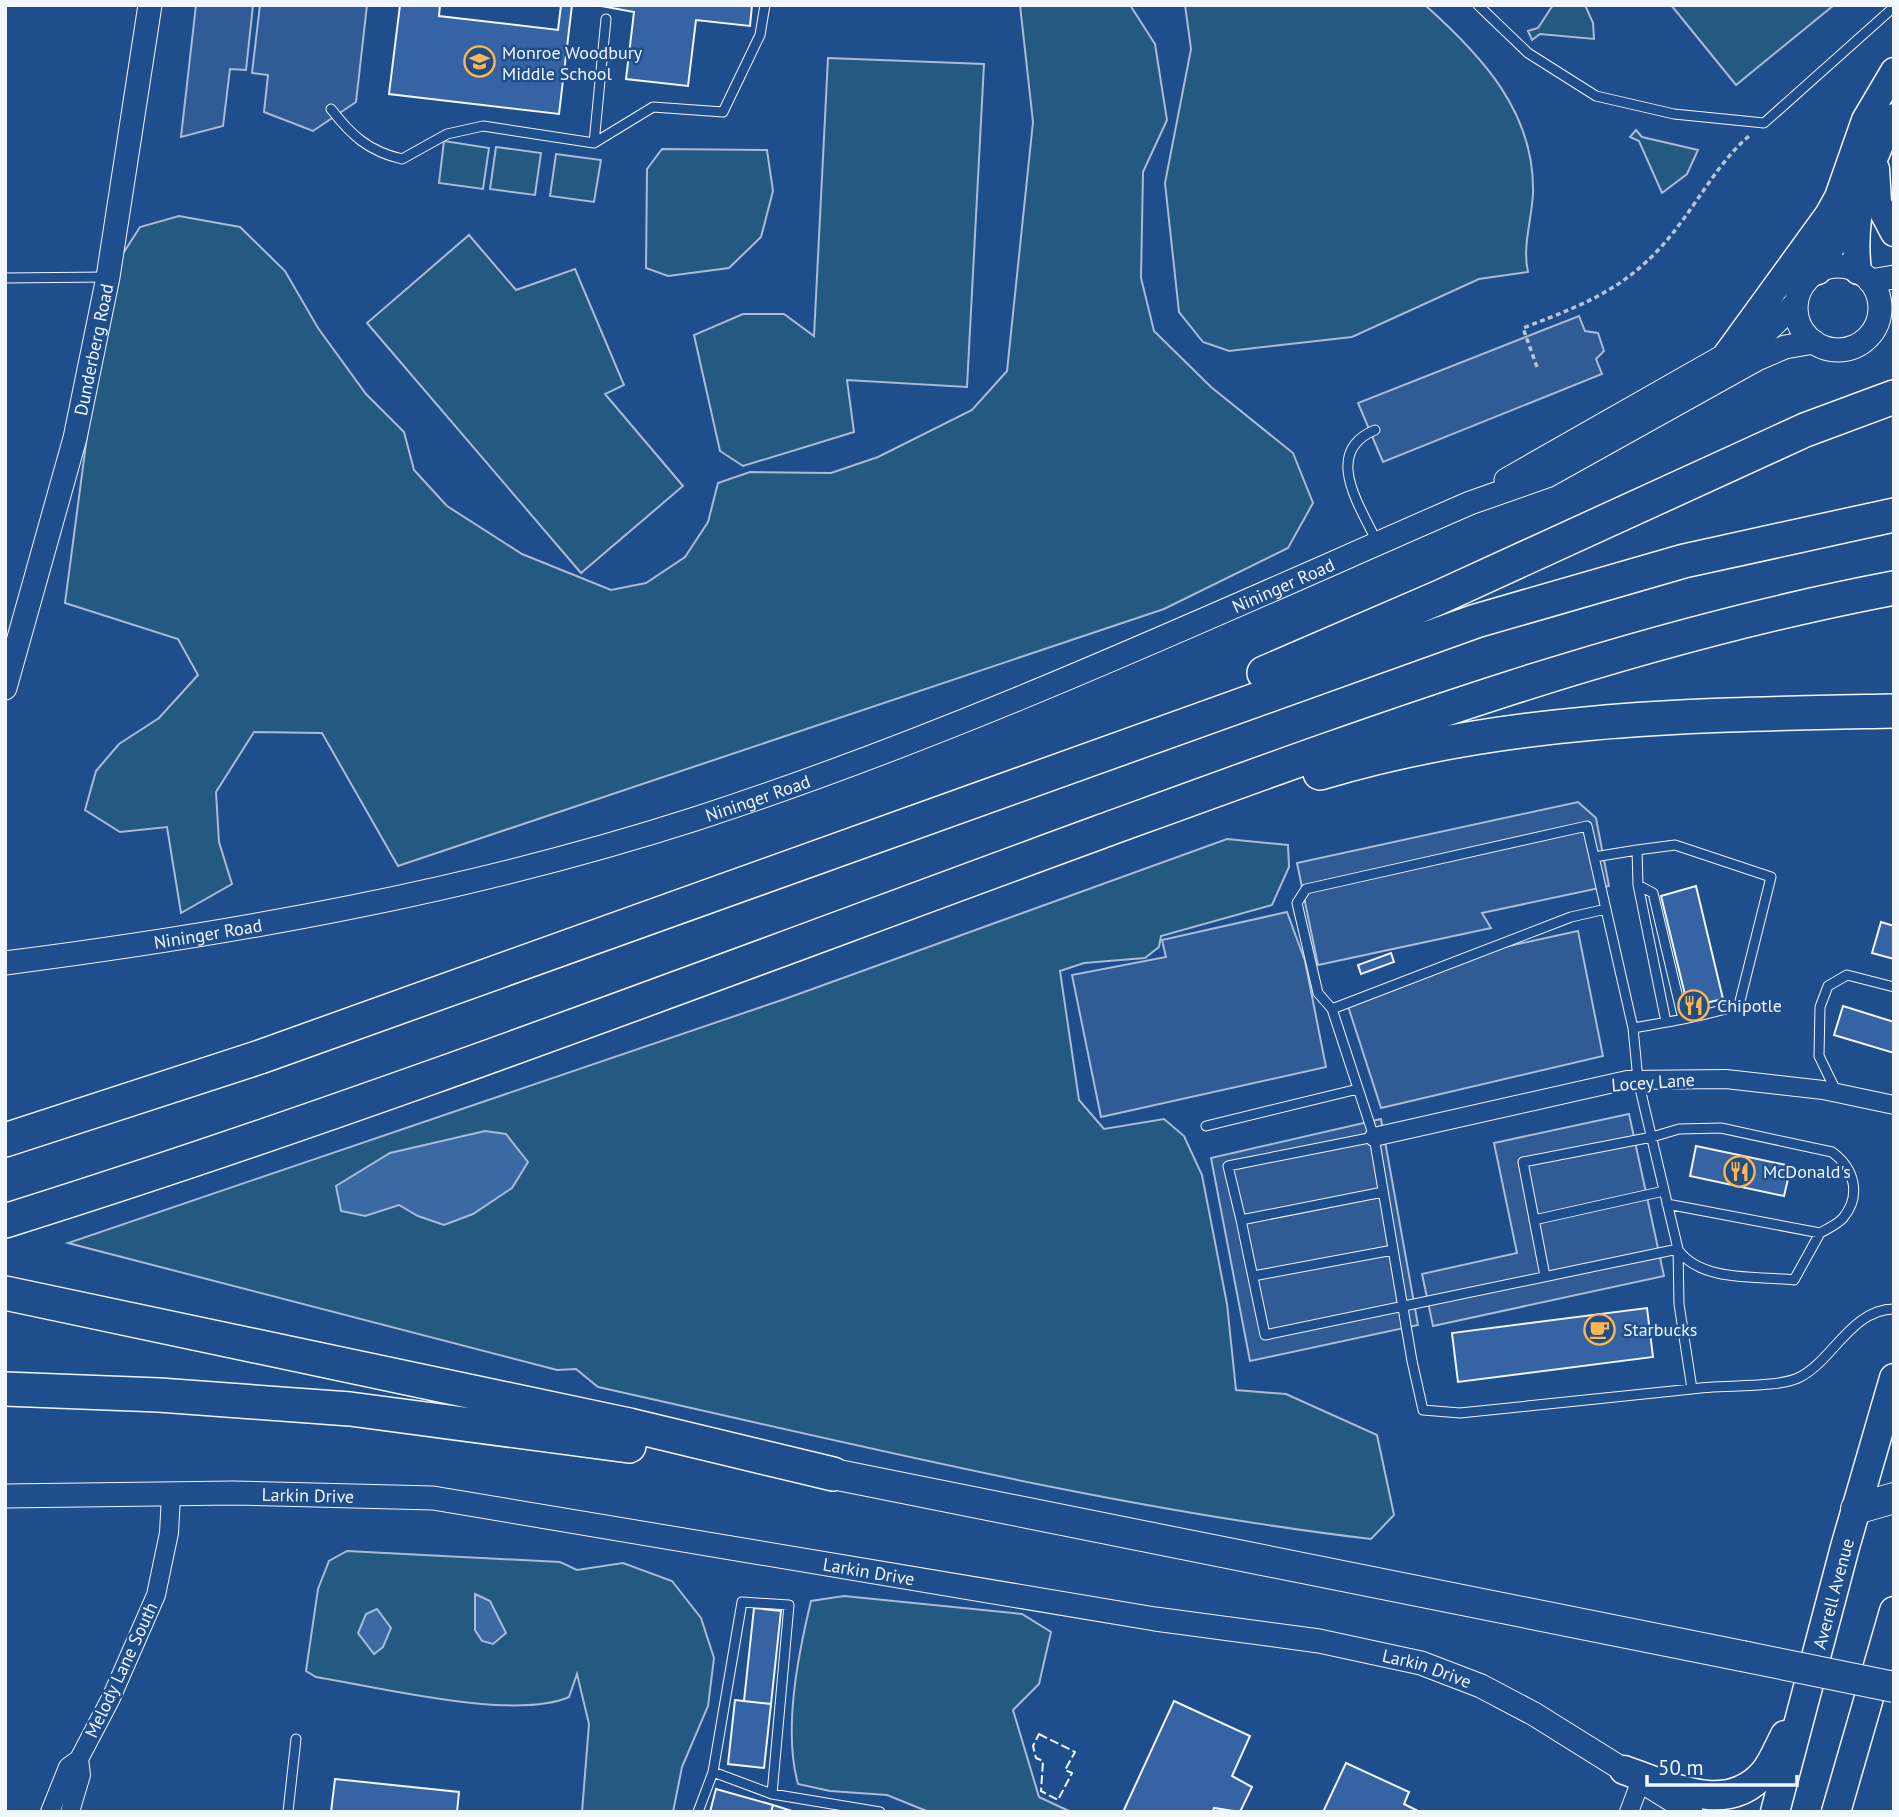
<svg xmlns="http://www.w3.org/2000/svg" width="1899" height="1817" font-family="'PT Sans',sans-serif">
<rect width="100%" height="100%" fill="#1f4e8c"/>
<path fill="#245a82" stroke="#a8bbd7" stroke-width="2" d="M1020 5H1130L1155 44 1167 120 1143 172 1141 278 1154 331 1211 387 1293 453 1313 503 1288 548 1164 609 398 866 322 733 254 732 216 792 219 842 232 884 181 913 167 827 120 832 85 810 96 771 119 744 159 718 198 675 178 639 65 603 108 277 140 227 179 216 240 227 285 271 318 328 366 394 404 432 414 470 447 506 522 554 611 590 646 583 685 557 708 522 718 483 750 472 831 473 878 457 972 410 1007 371 1033 122Z
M1185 5H1425C1481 55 1535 112 1533 193 1532 219 1522 247 1528 272L1479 279 1352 337 1229 351 1203 342 1179 312 1165 183 1191 49Z
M1553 5H1585L1593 23 1594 39 1540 34 1532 40 1528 31 1538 28Z
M1671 5H1834L1736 85Z
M828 58 984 64 967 387 847 380 854 432 743 466 720 451 694 335 743 314H784L814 336Z
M1636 130 1642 137 1698 150 1687 174 1662 193 1639 141 1630 137Z
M444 141 489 148 483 189 439 183Z
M496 147 541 153 535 195 490 189Z
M662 149 767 150 773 191 761 237 729 268 668 276 646 268 647 169Z
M556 154 601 160 594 202 550 196Z
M469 235 516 290 575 269 624 385 605 394 683 486 581 573 367 323Z
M1227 839 1288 845 1289 867 1272 905 1161 936 1159 947 1145 958 1084 963 1060 971 1079 1100 1104 1129 1164 1119 1184 1136 1202 1175 1227 1304 1236 1390 1286 1394 1377 1435 1394 1515 1371 1539C1110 1508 854 1444 598 1387L576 1369 557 1370 68 1243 782 1000Z
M347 1551 560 1562 577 1570 623 1563 672 1581 701 1618 714 1658 708 1706 682 1767 673 1812H582L589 1724 577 1674 569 1697C515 1721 377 1687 316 1677L306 1671 318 1589 329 1561Z
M844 1596 1022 1614 1051 1632 1039 1684 1013 1710 1039 1797 1071 1812H929L887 1795 830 1791 798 1784C783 1730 798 1655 811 1601Z"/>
<path fill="#305b95" stroke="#a8bbd7" stroke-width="2" d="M196 5H253L246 70 230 69 223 126 181 137Z
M260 5H367L356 102 313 131 264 112 268 75 252 73Z
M1579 316 1585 331 1598 333 1604 351 1596 359 1602 374 1383 462 1358 403Z
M1578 802 1596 818 1609 886 1482 913 1491 928 1318 965 1297 863Z
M1287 912 1305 961 1326 1067 1101 1117 1072 975 1166 957 1162 940Z
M1578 931 1603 1056 1381 1108 1348 1006 1468 955Z
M1629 1114 1664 1276 1433 1326 1422 1274 1517 1253 1494 1143Z
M1381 1119 1418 1325 1250 1361 1211 1158Z"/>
<path fill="#3b69a3" stroke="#a8bbd7" stroke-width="2" d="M485 1131 506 1134 528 1162 512 1188 473 1214 444 1225 418 1216 399 1205 365 1216 341 1211 336 1186 390 1153Z
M475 1594 490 1601 506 1633 493 1644 482 1641 475 1630Z
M377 1609 391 1628 383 1647 374 1654 358 1633 366 1614Z"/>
<path fill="#3563a3" stroke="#f2f6ff" stroke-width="2" d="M400 5H440L439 16 558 30 561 5H572L559 114 389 94Z
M596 5H752L750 26 696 20 688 86 626 79 634 12Z
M1696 886 1723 999 1688 1007 1661 896Z
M1881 922 1894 926V959L1872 953Z
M1391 953 1394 962 1361 974 1358 965Z
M1843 1006 1894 1022V1053L1834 1035Z
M1696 1146 1791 1166 1784 1196 1690 1176Z
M1647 1308 1653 1357 1458 1382 1452 1333Z
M754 1608 781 1611 771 1704 744 1701Z
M735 1700 771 1704 764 1768 728 1764Z
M1174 1701 1250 1736 1232 1776 1252 1787 1240 1812 1214 1808 1213 1812H1123Z
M1346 1763 1409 1792 1404 1804 1420 1812H1323Z
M335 1779 459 1792 457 1812H331Z
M716 1789 773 1805 771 1812H710Z
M773 1805 795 1812H771Z"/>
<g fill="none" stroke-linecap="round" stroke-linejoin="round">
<defs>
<path id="service" d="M1478 5 1528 53 1596 96 1674 114 1764 123 1894 7
M331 109C351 135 368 151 402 159L447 134 483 126 594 143 653 107 723 112 760 35 765 5
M594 143 606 19
M5 278 106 277
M1375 430C1322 452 1360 506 1377 542
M1594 857 1637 850
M1638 885 1653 893 1683 1019
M1332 1009 1571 917 1606 909
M1633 1028C1669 1022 1704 1016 1739 1005L1771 877 1675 845 1637 850 1638 885 1666 1022
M1837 1093 1819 1056 1820 1007 1828 986 1847 975 1894 987
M1206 1126 1358 1089
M1383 1192 1241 1220 1265 1335 1678 1249
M1241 1220 1228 1166 1374 1137
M1534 1220 1664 1191
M1679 1251C1702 1282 1758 1276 1794 1280L1820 1233
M1253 1276 1393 1250
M1545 1276 1523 1162 1652 1137 1679 1129 1721 1128 1832 1152C1854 1168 1862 1195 1843 1218 1838 1224 1827 1229 1820 1233L1667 1204
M1692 1389 1679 1304 1678 1249 1638 1080 1633 1028 1587 826 1306 889 1297 903 1318 993 1332 1009 1374 1137 1412 1361 1423 1410 1460 1413 1692 1389C1720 1384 1777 1389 1800 1377 1832 1361 1852 1309 1894 1309
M713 1772 742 1602 789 1605 772 1794
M288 1812 296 1739
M698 1812 713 1772 772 1794 880 1812"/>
<path id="minor" d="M1374 1137 1627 1080 1726 1079 1823 1090 1894 1105
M50 1812 68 1767 79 1759 111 1698 156 1595 169 1533 171 1495
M70 1812 81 1775 79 1759
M1629 1812 1641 1780"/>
<g id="tertiary">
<circle cx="1838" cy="308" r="42"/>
<path d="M1870 281 1894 277"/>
<path d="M1506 480 1766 332 1795 304"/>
<path id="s1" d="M5 688 75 438 108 277 150 5"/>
<path id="s2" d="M5 963C238 933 471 891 695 819 960 733 1215 614 1470 503L1547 476 1757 359 1785 347 1814 342"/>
<path id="s3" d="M5 1496 234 1493 433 1498 1155 1619 1319 1641 1421 1663 1481 1686 1534 1714 1691 1812"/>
</g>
<path id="secondary" d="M1876 169 1878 203 1894 233
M1818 271 1834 242 1840 203
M1858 271C1851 215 1867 166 1894 117
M1727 354 1828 215 1838 197 1865 120 1894 71"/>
<g id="primary">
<path d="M1624 1770C1669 1785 1726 1817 1764 1773 1773 1762 1778 1748 1785 1735"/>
<path id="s4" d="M1775 1812 1845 1547 1894 1378"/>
<path d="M1836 1812 1894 1611"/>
</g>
<path id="trunk" d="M833 1474 1742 1656
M1856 1509 1894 1498"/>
<path id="motorway" d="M1264 673 1440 597 1805 430 1894 397
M1320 773C1510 716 1698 715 1894 711
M5 1140 260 1057 1476 621 1684 561 1894 515
M5 1221C375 1105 736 965 1100 832 1361 737 1620 640 1894 588
M5 1293 629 1425 833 1474
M5 1389 159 1395 350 1409 629 1446"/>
</defs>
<use href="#service" stroke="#f2f6ff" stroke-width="11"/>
<use href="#minor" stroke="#f2f6ff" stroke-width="20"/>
<use href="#tertiary" stroke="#f2f6ff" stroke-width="25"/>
<use href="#secondary" stroke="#f2f6ff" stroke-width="29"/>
<use href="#primary" stroke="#f2f6ff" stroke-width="31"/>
<use href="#trunk" stroke="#f2f6ff" stroke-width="32"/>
<use href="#motorway" stroke="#f2f6ff" stroke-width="36"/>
<path stroke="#b3c4dc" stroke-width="3.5" stroke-dasharray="5 3.5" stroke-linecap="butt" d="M1537 367 1523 328C1594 301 1636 284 1682 221 1703 193 1722 159 1749 136"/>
<use href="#service" stroke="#1f4e8c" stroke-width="9"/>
<use href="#minor" stroke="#1f4e8c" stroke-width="18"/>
<use href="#tertiary" stroke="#1f4e8c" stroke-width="23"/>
<use href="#secondary" stroke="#1f4e8c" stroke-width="26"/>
<use href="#primary" stroke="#1f4e8c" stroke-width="28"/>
<use href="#trunk" stroke="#1f4e8c" stroke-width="30"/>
<use href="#motorway" stroke="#1f4e8c" stroke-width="33"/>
<defs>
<path id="trunk-bridge" d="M1742 1656 1894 1687"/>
</defs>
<use href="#trunk-bridge" stroke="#f2f6ff" stroke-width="32" stroke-linecap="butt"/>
<use href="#trunk-bridge" stroke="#1f4e8c" stroke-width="30"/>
<path stroke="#f2f6ff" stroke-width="2" stroke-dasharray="9 3.5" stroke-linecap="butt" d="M1039 1734 1075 1752 1065 1770 1072 1773 1058 1800 1041 1791 1043 1761 1036 1758 1033 1746Z"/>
</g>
<defs>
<symbol id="school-ring" viewBox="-11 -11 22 22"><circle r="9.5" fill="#1f4e8c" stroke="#ffb74d" stroke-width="1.5"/><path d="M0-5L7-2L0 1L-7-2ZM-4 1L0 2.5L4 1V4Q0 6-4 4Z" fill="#ffb74d"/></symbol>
<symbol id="restaurant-ring" viewBox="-11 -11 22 22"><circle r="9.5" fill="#1f4e8c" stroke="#ffb74d" stroke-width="1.5"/><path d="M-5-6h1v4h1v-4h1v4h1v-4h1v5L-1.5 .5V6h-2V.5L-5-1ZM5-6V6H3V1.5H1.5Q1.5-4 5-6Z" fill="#ffb74d"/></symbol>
<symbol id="cafe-ring" viewBox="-11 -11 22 22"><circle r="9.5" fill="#1f4e8c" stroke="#ffb74d" stroke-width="1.5"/><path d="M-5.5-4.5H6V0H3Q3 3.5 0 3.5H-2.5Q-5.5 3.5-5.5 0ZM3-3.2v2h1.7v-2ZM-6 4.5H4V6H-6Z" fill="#ffb74d"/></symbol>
</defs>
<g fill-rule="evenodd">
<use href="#school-ring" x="462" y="44" width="35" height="35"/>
<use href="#restaurant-ring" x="1676" y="988" width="35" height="35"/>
<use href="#restaurant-ring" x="1722" y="1154" width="35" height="35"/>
<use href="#cafe-ring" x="1582" y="1312" width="35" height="35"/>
</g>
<g text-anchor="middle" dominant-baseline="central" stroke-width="5" stroke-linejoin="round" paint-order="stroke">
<g font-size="18" fill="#f2f6ff" stroke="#1f4e8c" text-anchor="start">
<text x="502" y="52">Monroe Woodbury<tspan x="502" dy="21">Middle School</tspan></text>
<text x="1717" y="1005">Chipotle</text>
<text x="1763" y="1171">McDonald's</text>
<text x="1623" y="1329">Starbucks</text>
</g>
<g font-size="18" fill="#f2f6ff" stroke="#1f4e8c">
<text stroke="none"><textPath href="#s1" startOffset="350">Dunderberg Road</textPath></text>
<text stroke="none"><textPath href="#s2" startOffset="1339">Nininger Road</textPath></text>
<text stroke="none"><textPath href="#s2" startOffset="772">Nininger Road</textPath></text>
<text stroke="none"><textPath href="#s2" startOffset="205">Nininger Road</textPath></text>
<text transform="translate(1653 1082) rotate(-4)">Locey Lane</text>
<text stroke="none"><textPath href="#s3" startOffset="303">Larkin Drive</textPath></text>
<text stroke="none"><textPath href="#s3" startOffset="870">Larkin Drive</textPath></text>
<text stroke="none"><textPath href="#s4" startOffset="226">Averell Avenue</textPath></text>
<text stroke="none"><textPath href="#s3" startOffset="1437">Larkin Drive</textPath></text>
<text transform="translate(121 1670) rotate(-65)">Melody Lane South</text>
</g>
</g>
<rect width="1899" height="1817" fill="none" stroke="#f2f6ff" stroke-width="14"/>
<path d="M1647 1775v10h150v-10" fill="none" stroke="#f2f6ff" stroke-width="3.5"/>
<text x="1658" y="1775" font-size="21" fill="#f2f6ff" stroke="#1f4e8c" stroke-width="5" paint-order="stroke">50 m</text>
</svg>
